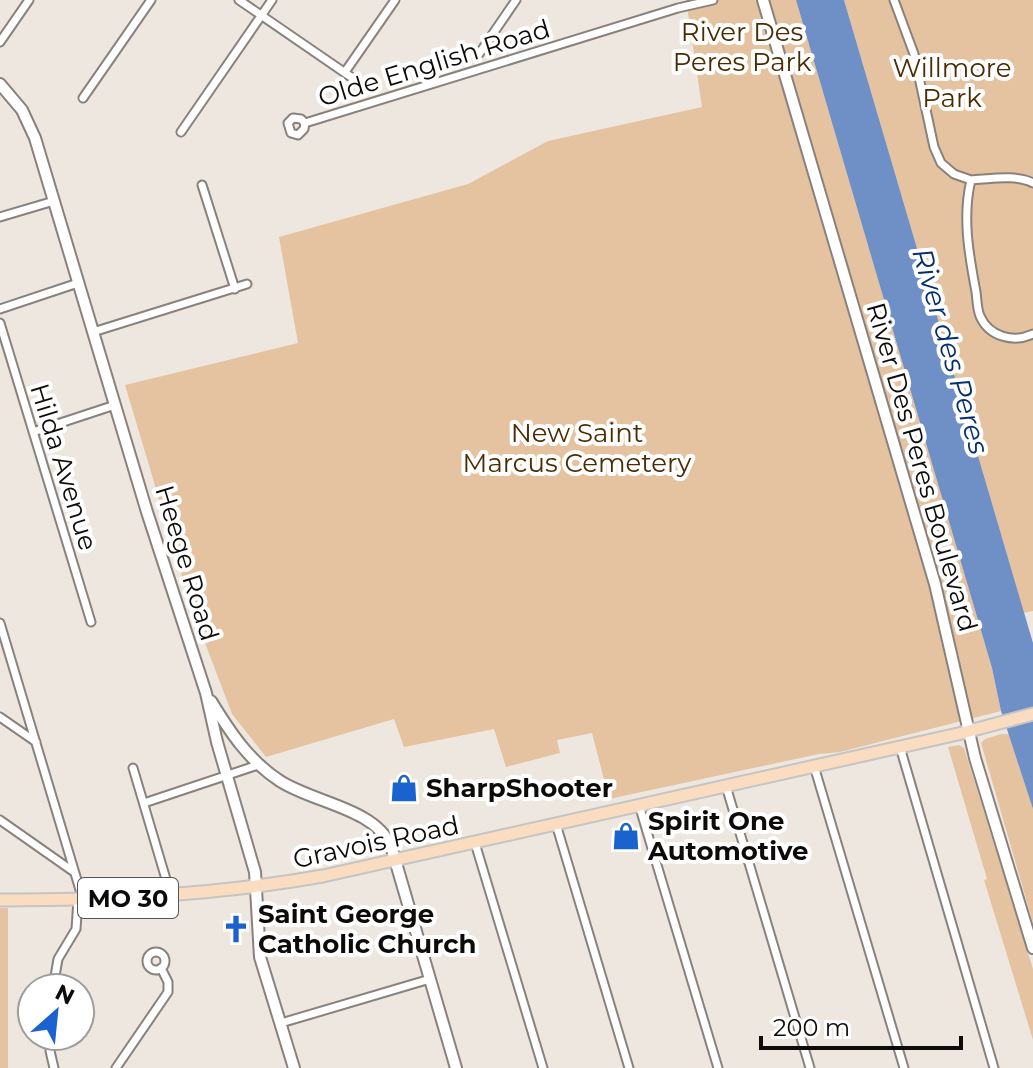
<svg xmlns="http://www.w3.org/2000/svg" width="1033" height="1068" font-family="Montserrat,sans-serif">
<rect width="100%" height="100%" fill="#eee7e0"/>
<path fill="#e5c3a1" d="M686 0H796L992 668 1001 711 840 752 819 754 609 799 592 733 557 740 560 753 506 767 494 729 404 747 394 719 266 757 232 714 191 606 125 385 298 343 279 237 468 184 548 141 702 107Z
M844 0H1033V611L1024 613Z
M1001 734H1009L1033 809V923L981 743 985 739Z
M959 745 964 748 1033 969V1040L984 880 987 879 948 747Z
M0 908H8V1068H0Z"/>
<path fill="#6e90c6" d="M796 0H844L1033 643V809L1001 711 992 668Z"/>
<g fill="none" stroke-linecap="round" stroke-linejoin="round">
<defs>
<path id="street" d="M239 0 367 88
M894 0 914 54 934 147 941 163 954 174 971 180C962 217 969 255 976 292 977 299 977 309 980 316 989 337 1014 343 1033 334
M0 42 29 0
M479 54 516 0
M345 72 395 0
M83 98 151 0
M305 123 301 119 293 118 288 123 291 133 298 135 304 129 305 123 678 8 713 0
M181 132 272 0
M971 180C990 179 1016 174 1033 183
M202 185 235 289
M0 217 54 201
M0 309 78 283
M0 323 91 622
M93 332 247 284
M33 432 115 405
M0 623 83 900
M0 717 36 742
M900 747 994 1068
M814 766 904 1068
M133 768 171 896
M726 786 810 1068
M144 803 258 765
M639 805 718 1068
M0 820 74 872
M556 824 629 1068
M475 843 543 1068
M147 961a9 9 0 1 1 18 0a9 9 0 1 1-18 0Z
M53 988 58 959 76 929 78 900
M281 1023 430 979
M51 1036 50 1051 54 1068
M116 1068 168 992V982L161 968"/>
<path id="secondary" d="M763 0 935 584 975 758 1033 948
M0 84 22 110 35 138 147 512 206 693 217 742 255 872 260 957 294 1068
M211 701C230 732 249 761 280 781 314 803 374 808 391 846L456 1068"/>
<path id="primary" d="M0 900C109 900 215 895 323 876L958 734 1033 714"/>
</defs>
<use href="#street" stroke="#89827c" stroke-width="11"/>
<use href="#secondary" stroke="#89827c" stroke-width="14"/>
<use href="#primary" stroke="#c5c4c4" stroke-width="15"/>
<use href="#street" stroke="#fff" stroke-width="7"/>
<use href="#secondary" stroke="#fff" stroke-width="10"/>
<use href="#primary" stroke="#faddc1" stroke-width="11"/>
</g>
<defs>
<symbol id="shop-bare" viewBox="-9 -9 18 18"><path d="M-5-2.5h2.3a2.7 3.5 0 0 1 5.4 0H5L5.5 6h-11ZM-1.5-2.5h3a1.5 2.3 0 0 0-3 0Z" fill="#1a63ce" stroke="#fff" stroke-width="2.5" paint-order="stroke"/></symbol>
<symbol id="church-bare" viewBox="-9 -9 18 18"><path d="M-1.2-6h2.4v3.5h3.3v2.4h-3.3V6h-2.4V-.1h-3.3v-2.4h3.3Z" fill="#1a63ce" stroke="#fff" stroke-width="2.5" paint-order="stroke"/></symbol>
</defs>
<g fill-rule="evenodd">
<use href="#shop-bare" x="384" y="768" width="40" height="40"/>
<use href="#shop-bare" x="606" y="816" width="40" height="40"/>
<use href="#church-bare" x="216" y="909" width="40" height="40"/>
</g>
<g text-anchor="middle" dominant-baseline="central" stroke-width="8" stroke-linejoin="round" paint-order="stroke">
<rect fill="#fff" stroke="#565453" stroke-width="2" x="78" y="878" width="100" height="40" rx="6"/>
<g font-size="24" font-weight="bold" fill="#0d0b09">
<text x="128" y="898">MO 30</text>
</g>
<g font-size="26" fill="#4b2b00" stroke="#fff">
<text x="742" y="32">River Des<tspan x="742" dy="30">Peres Park</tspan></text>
<text x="952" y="68">Willmore<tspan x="952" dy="30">Park</tspan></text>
<text x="577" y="433">New Saint<tspan x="577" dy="30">Marcus Cemetery</tspan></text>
</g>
<g font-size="26" fill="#0d0b09" stroke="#fff">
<text transform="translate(434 63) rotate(-17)">Olde English Road</text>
<text transform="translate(64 467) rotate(73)">Hilda Avenue</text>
<text transform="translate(922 467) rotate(74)">River Des Peres Boulevard</text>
<text transform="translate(187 563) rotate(73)">Heege Road</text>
<text transform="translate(376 842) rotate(-12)">Gravois Road</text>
</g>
<g font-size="26" font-weight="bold" fill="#0d0b09" stroke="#fff" text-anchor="start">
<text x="426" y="788">SharpShooter</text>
<text x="648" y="821">Spirit One<tspan x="648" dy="30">Automotive</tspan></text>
<text x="258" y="914">Saint George<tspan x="258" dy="30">Catholic Church</tspan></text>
</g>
<g font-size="28" font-style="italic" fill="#032f6e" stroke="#fff">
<text transform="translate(951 351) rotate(74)">River des Peres</text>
</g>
</g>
<g transform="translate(56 1012) rotate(27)"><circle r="38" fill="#ffffff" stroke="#9e9d9d" stroke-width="2"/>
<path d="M0-6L14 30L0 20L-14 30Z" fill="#1a63ce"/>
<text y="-12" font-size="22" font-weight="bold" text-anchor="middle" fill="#0d0b09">N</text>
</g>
<path d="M761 1036v12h200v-12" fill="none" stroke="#0d0b09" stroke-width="4"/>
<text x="773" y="1036" font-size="24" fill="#0d0b09" stroke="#ffffff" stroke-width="6" paint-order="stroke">200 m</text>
</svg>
